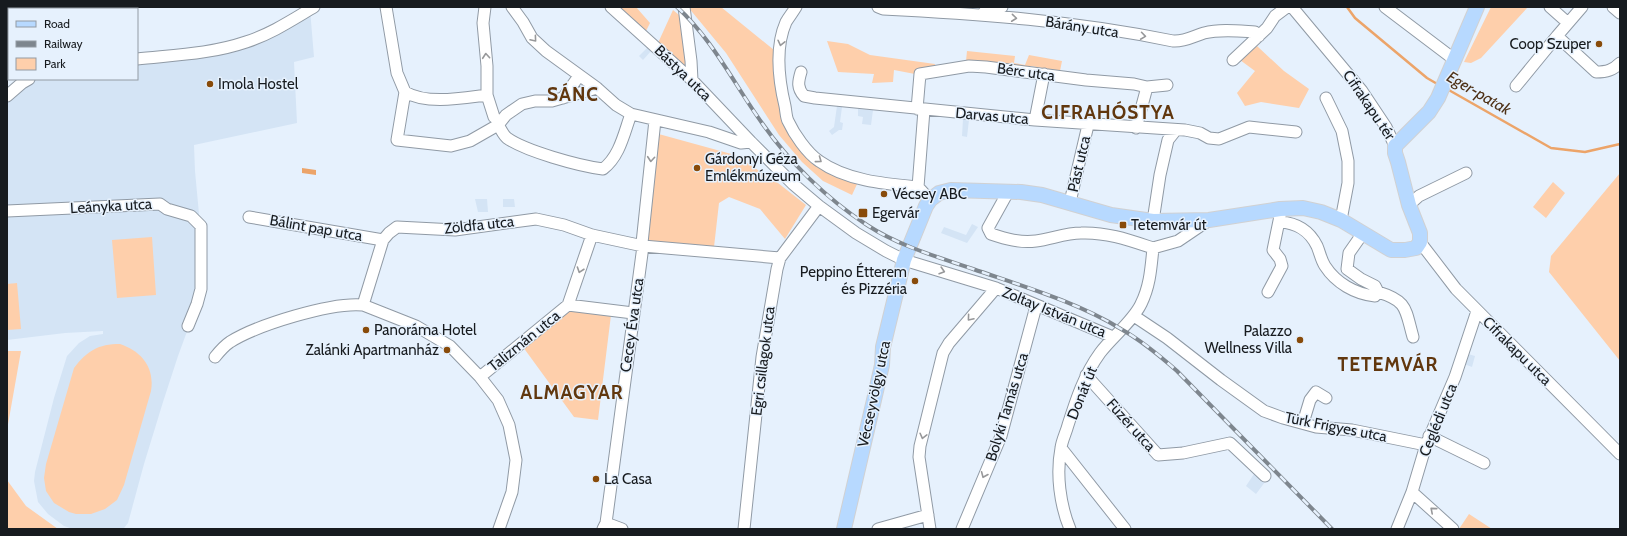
<svg xmlns="http://www.w3.org/2000/svg" width="1627" height="536" font-family="Cabin,sans-serif">
<rect width="100%" height="100%" fill="#e6f1fd"/>
<path fill="#d4e4f5" d="M310 9 314 57 294 62 297 123 194 145 195 171 199 214 203 288 178 356 163 402 144 464 128 523 124 528 103 529H73L64 526 48 514 38 502 34 481 35 472 54 398 67 356 79 343 90 336 103 334V331L65 333 7 340V96L29 79H137V59L219 49Z
M648 47 652 50 643 60 639 56Z
M837 106 842 107 840 122 843 123 842 130H839L832 135 829 131 834 127Z
M858 109 873 110 871 125 862 124 863 117 858 116Z
M963 119 969 120 967 137 962 136Z
M475 199H487L488 212H478Z
M503 199H514L515 207H503Z
M972 224 978 227 967 243 941 233 944 227 966 235Z
M1468 354 1475 356 1472 367 1464 364Z
M1254 474 1265 482 1256 494 1246 486Z"/>
<path fill="#fecfab" d="M611 7H636L650 23 645 33 658 43 673 10 685 20 692 80Z
M688 7H721L774 50 777 86 804 151 858 182 852 195 823 181 802 162 779 135 726 53Z
M1491 7H1528L1481 58 1471 63 1464 62Z
M827 41 848 44 870 55 935 64 934 68 915 74 894 70 893 82 872 83 874 74 838 72Z
M1257 46 1284 71 1309 89 1299 108 1261 102 1245 106 1237 93 1255 71 1240 60Z
M967 51 1015 56 1014 63 1025 65 1029 55 1062 61 1060 71 1031 66 1029 69 966 61Z
M655 133 735 155 778 183 806 205 785 239 760 209 729 197 719 203 714 247 647 243Z
M1620 173V361L1549 272 1551 256Z
M1553 182 1565 193 1546 218 1533 207Z
M152 237 156 295 117 298 112 240Z
M17 283 21 329 7 330V284Z
M570 310 611 315 598 420 574 417 523 347Z
M120 344C141 351 155 367 151 391L124 485 117 500 105 509 91 514H76L69 512 54 503 46 491 44 478 46 464 74 368C87 351 98 344 120 344Z
M7 351H21L7 430Z
M7 480 26 506 58 529H7Z
M1469 514 1492 529H1459Z"/>
<path fill="#eca469" d="M302 168 316 170V175L302 173Z"/>
<g fill="none" stroke-linecap="round" stroke-linejoin="round">
<path stroke="#eca469" stroke-width="2.5" d="M1347 7 1355 18 1427 78 1439 85
M1447 89 1551 148 1585 152 1620 144"/>
<defs>
<path id="minor" d="M386 7 397 73 405 92 397 140 451 146 470 141 498 125C501 129 503 135 507 138 525 151 579 166 603 169 620 156 624 133 631 114
M485 7 483 23 487 66V95L494 117
M512 7 523 22 532 38 546 51 597 88 616 105 631 114 709 132 741 143 751 142
M611 7 692 80 751 142 793 184 819 206 856 233 886 251 904 260 996 288 1113 337
M684 7 691 61 692 80
M796 7C793 12 789 17 786 22 775 47 779 81 785 106 786 111 786 117 788 121 794 134 807 153 819 161 847 181 886 184 918 187L930 200
M878 7 883 9C981 14 1077 21 1173 41 1184 42 1194 36 1204 33 1220 29 1238 31 1255 32L1259 36
M1292 7 1362 91 1386 127 1395 146
M1385 7 1455 60
M1550 7 1568 23
M1582 7 1557 36 1596 72C1607 72 1613 70 1620 63
M1613 7 1620 13
M984 12 1002 7
M137 59C174 55 211 54 246 42 271 34 292 20 314 7
M1233 60 1267 28 1275 16 1287 7
M801 72C798 82 797 88 804 96L815 98 1035 120 1185 130 1200 133 1209 138 1219 139 1249 127 1296 132
M1516 86 1557 36
M405 92C427 105 463 98 487 95
M7 96 22 83 29 79
M563 98 579 76
M1326 98 1342 131 1348 161V183L1341 220
M917 109 920 74 969 66 986 67 1086 80 1134 84 1147 87 1167 85
M1035 120 1044 74
M498 125 506 115 522 104 535 101H552L597 88
M1136 128 1147 87
M918 187 924 110
M1008 192 988 228 991 234C1006 239 1020 243 1036 241 1051 239 1066 233 1081 233 1107 232 1129 240 1153 248
M1070 202 1088 125
M1409 205 1419 196 1466 173
M7 211 160 204 167 209 191 216 201 226V289L197 304 188 326
M249 217 383 240
M1153 221 1160 175 1168 140 1176 130
M1280 222C1297 223 1309 230 1317 246 1320 253 1321 260 1325 266 1336 283 1355 294 1375 296L1378 292 1375 286 1361 279 1347 269 1349 253 1363 233
M1420 242 1456 289 1620 454
M1153 248 1178 241 1209 220
M1268 292 1282 266 1280 259 1273 250 1280 216
M1378 292C1408 301 1405 309 1413 337
M363 305 416 326 450 346 480 377 498 400 509 425 516 460 512 492 499 529
M568 305 592 235
M1134 316 1167 338 1221 380 1264 411 1283 418 1316 427 1352 430 1426 445
M215 357C219 352 224 346 230 342 257 325 331 302 363 305L383 240 389 233 397 227 455 230 536 219 564 225 592 235 643 246 780 258
M1086 375 1158 455 1183 453 1230 443 1265 476
M480 377 568 305 633 313
M1303 423 1310 400 1316 392 1326 398
M1429 436 1484 463
M1061 448 1125 529
M1412 492 1453 529
M606 523 622 529
M603 529 606 523 643 246 642 243 655 120
M744 529 762 357 777 269 780 258 819 206
M878 529 928 515
M930 529 919 457 920 446 943 353 949 343 996 288
M962 529 1001 436 1035 310 1034 304
M1070 529C1060 505 1056 474 1061 448 1062 440 1066 433 1068 425 1076 400 1084 375 1100 353 1112 337 1133 321 1141 304 1150 286 1151 268 1153 248
M1397 529 1412 492 1426 445 1455 377 1477 311"/>
<path id="major" d="M844 529 874 400 882 365 883 347 904 260 926 206 930 200 939 193 951 190 1021 192 1042 195 1111 215 1153 221 1209 220 1280 209 1303 208 1321 212 1341 220 1391 250H1405L1416 248 1420 242V233L1409 205 1398 162 1395 153V146L1429 112 1438 98 1477 7"/>
</defs>
<use href="#minor" stroke="#909aa5" stroke-width="13"/>
<use href="#major" stroke="#d1d1d2" stroke-width="16"/>
<use href="#minor" stroke="#fff" stroke-width="11"/>
<use href="#major" stroke="#b7d9ff" stroke-width="14"/>
<defs>
<path id="rail" d="M677 7C713 40 734 84 762 123 789 162 827 199 867 225 899 246 938 257 973 269 1022 286 1077 302 1121 329 1142 341 1160 356 1177 371L1332 529"/>
</defs>
<use href="#rail" stroke="#7e868e" stroke-width="4"/>
<use href="#rail" stroke="#e6f1fd" stroke-width="2.5" stroke-dasharray="8" stroke-linecap="butt"/>
</g>
<defs><path id="oneway-chevron" d="M-2-3.5L2.5 0L-2 3.5" fill="none" stroke-width="1.6" stroke-linecap="round" stroke-linejoin="round"/></defs>
<g stroke="#97989a">
<use href="#oneway-chevron" transform="translate(1014 18) rotate(6)"/>
<use href="#oneway-chevron" transform="translate(1143 36) rotate(8)"/>
<use href="#oneway-chevron" transform="translate(534 39) rotate(50)"/>
<use href="#oneway-chevron" transform="translate(781 43) rotate(103)"/>
<use href="#oneway-chevron" transform="translate(486 56) rotate(-95)"/>
<use href="#oneway-chevron" transform="translate(651 159) rotate(95)"/>
<use href="#oneway-chevron" transform="translate(819 160) rotate(36)"/>
<use href="#oneway-chevron" transform="translate(580 270) rotate(109)"/>
<use href="#oneway-chevron" transform="translate(942 271) rotate(17)"/>
<use href="#oneway-chevron" transform="translate(970 318) rotate(130)"/>
<use href="#oneway-chevron" transform="translate(923 436) rotate(104)"/>
<use href="#oneway-chevron" transform="translate(984 475) rotate(113)"/>
<use href="#oneway-chevron" transform="translate(1433 510) rotate(-139)"/>
</g>
<g fill="#884b0a" stroke="#e6f1fd" stroke-width="1.5">
<circle cx="1599" cy="44" r="4"/>
<circle cx="210" cy="84" r="4"/>
<circle cx="697" cy="168" r="4"/>
<circle cx="884" cy="194" r="4"/>
<rect x="858" y="208" width="10" height="10" rx="2"/>
<rect x="1119" y="221" width="8" height="8" rx="2"/>
<circle cx="915" cy="281" r="4"/>
<circle cx="366" cy="330" r="4"/>
<circle cx="1300" cy="340" r="4"/>
<circle cx="447" cy="350" r="4"/>
<circle cx="596" cy="479" r="4"/>
</g>
<g text-anchor="middle" dominant-baseline="central" stroke-width="3" stroke-linejoin="round" paint-order="stroke">
<g font-size="15" fill="#171b1f" stroke="#e6f1fd">
<text transform="translate(1082 27) rotate(9)">Bárány utca</text>
<text transform="translate(1026 72) rotate(8)">Bérc utca</text>
<text transform="translate(683 73) rotate(44)">Bástya utca</text>
<text transform="translate(1369 105) rotate(56)">Cifrakapu tér</text>
<text transform="translate(992 116) rotate(5)">Darvas utca</text>
<text transform="translate(1079 164) rotate(-77)">Pást utca</text>
<text transform="translate(111 206) rotate(-3)">Leányka utca</text>
<text transform="translate(479 225) rotate(-6)">Zöldfa utca</text>
<text transform="translate(316 228) rotate(10)">Bálint pap utca</text>
<text transform="translate(1054 312) rotate(22)">Zoltay István utca</text>
<text transform="translate(632 325) rotate(-82)">Cecey Éva utca</text>
<text transform="translate(524 341) rotate(-39)">Talizmán utca</text>
<text transform="translate(1517 351) rotate(45)">Cifrakapu utca</text>
<text transform="translate(763 361) rotate(-83)">Egri csillagok utca</text>
<text transform="translate(1082 393) rotate(-68)">Donát út</text>
<text transform="translate(874 394) rotate(-78)">Vécseyvölgy utca</text>
<text transform="translate(1007 407) rotate(-73)">Bolyki Tamás utca</text>
<text transform="translate(1438 420) rotate(-68)">Ceglédi utca</text>
<text transform="translate(1131 425) rotate(48)">Füzér utca</text>
<text transform="translate(1336 427) rotate(11)">Türk Frigyes utca</text>
</g>
<g font-size="15" fill="#171b1f" stroke="#e6f1fd" text-anchor="start">
<text x="1591" y="44" text-anchor="end">Coop Szuper</text>
<text x="218" y="84">Imola Hostel</text>
<text x="705" y="159">Gárdonyi Géza<tspan x="705" dy="17">Emlékmúzeum</tspan></text>
<text x="892" y="194">Vécsey ABC</text>
<text x="872" y="213">Egervár</text>
<text x="1131" y="225">Tetemvár út</text>
<text x="907" y="272" text-anchor="end">Peppino Étterem<tspan x="907" dy="17">és Pizzéria</tspan></text>
<text x="374" y="330">Panoráma Hotel</text>
<text x="1292" y="331" text-anchor="end">Palazzo<tspan x="1292" dy="17">Wellness Villa</tspan></text>
<text x="439" y="350" text-anchor="end">Zalánki Apartmanház</text>
<text x="604" y="479">La Casa</text>
</g>
<g font-size="16" font-style="italic" fill="#4e3117" stroke="#e6f1fd">
<text transform="translate(1479 93) rotate(30)">Eger-patak</text>
</g>
<g font-size="19" font-weight="bold" letter-spacing="1" fill="#61370e" stroke="#e6f1fd">
<text x="573" y="94">SÁNC</text>
<text x="1108" y="112">CIFRAHÓSTYA</text>
<text x="1388" y="364">TETEMVÁR</text>
<text x="572" y="392">ALMAGYAR</text>
</g>
</g>
<rect width="1627" height="536" fill="none" stroke="#171b1f" stroke-width="16"/>
<rect x="8" y="8" width="130" height="72" fill="#e6f1fd" stroke="#939ba4"/>
<rect x="16" y="21" width="20" height="6" fill="#b7d9ff" stroke="#939ba4"/>
<text x="44" y="28" font-size="12" fill="#171b1f">Road</text>
<rect x="16" y="41" width="20" height="6" fill="#7e868e" stroke="#939ba4"/>
<text x="44" y="48" font-size="12" fill="#171b1f">Railway</text>
<rect x="16" y="58" width="20" height="12" fill="#fecfab" stroke="#939ba4"/>
<text x="44" y="68" font-size="12" fill="#171b1f">Park</text>
</svg>
